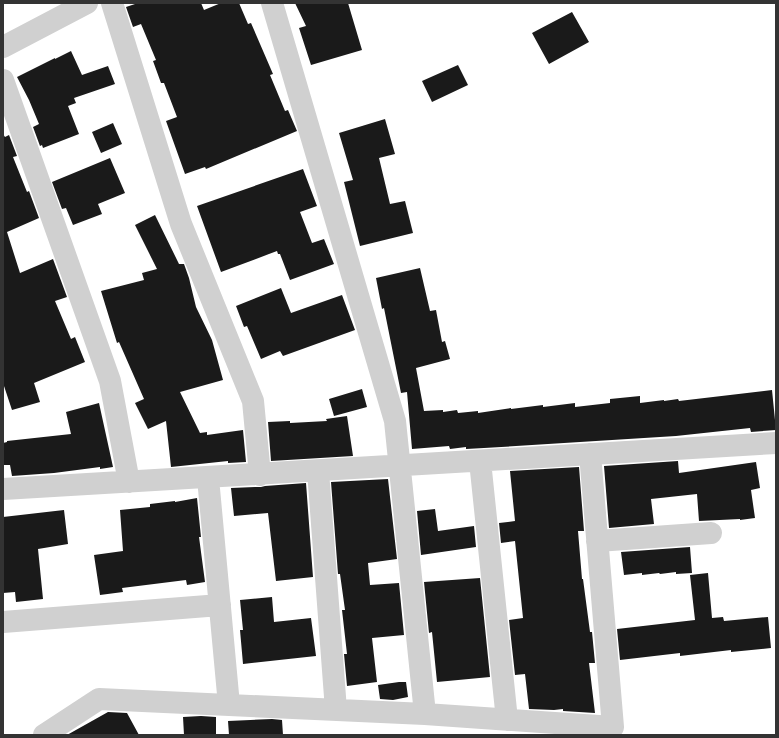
<svg xmlns="http://www.w3.org/2000/svg" width="779" height="738" font-family="Quicksand,sans-serif">
<rect width="100%" height="100%" fill="#fff"/>
<path fill="#1a1a1a" d="M138 3H201L204 10 221 3H239L248 24 251 23 273 74 270 75 285 111 288 110 297 131 206 169 205 167 185 174 166 121 177 117 164 83H161L153 61 156 60 141 24 133 27 126 7Z
M295 3H348L362 50 311 65 299 28 306 26Z
M572 12 589 42 549 64 532 33Z
M71 51 82 75 108 66 115 84 74 98 76 103 68 106 79 134 43 148 42 145 40 146 33 127 39 124 29 100 17 77 55 58V59Z
M458 65 468 85 432 102 422 81Z
M385 119 395 154 379 158 390 204 405 201 413 233 360 246 344 182 353 180 339 133Z
M113 123 122 144 101 153 92 132Z
M3 134 5 137 9 135 17 156 13 157 27 192 29 191 39 218 7 232 20 273 53 259 67 297 55 301 71 339 75 337 85 362 34 383 40 402 12 410 3 383Z
M110 158 125 193 98 204 102 214 73 225 66 208 62 209 52 182Z
M303 169 317 206 300 212 312 243 324 239 334 264 290 280 280 254H278L277 251 221 272 197 206Z
M155 215 179 264H184L189 278 196 307 212 340 223 380 180 392 200 433 207 432V435L243 430 246 462 228 463V461L171 467 166 421 148 429 135 403 144 399 119 342 117 343 101 291 144 280 142 273 157 269 135 225Z
M420 268 430 311 436 310 442 342 445 341 450 359 416 368 424 411 443 410V412L457 410 458 413 478 411V413L511 408V409L543 405V407L575 403V407L610 403V399L640 396V403L664 400V401L678 399 679 401 772 390 776 430 751 432 750 428 676 436 484 448 466 449V447L450 449 449 446 412 449 407 392 401 393 384 308 382 309 376 278Z
M281 288 291 313 342 295 355 330 283 356 280 351 261 359 247 326 244 327 236 306Z
M362 389 367 407 334 416 329 399Z
M99 403 113 467 100 469V467L54 473 12 476 10 465H3V443L7 442V441L71 434 66 412Z
M347 416 353 456 271 461 268 422 290 421V423L327 421 326 419Z
M678 461 679 473 756 462 760 488 751 490 755 518 740 520V519L699 521 697 494 651 499 654 524 609 528 604 466Z
M579 467 584 531H578L582 579H583L590 632H592L595 663H589L595 713 563 711V709L554 710 529 709 525 674 515 675 509 620 523 618 515 541 501 543 499 523 515 521 510 471Z
M388 479 397 559 368 563 370 585 399 583 404 635 372 638 377 682 347 686 344 654H347L342 610H345L340 574H338L331 482Z
M306 483 313 577 276 581 268 513 234 516 231 488 255 487H261L265 486Z
M197 498 201 537H199L205 582 187 585 186 580 122 588 123 592 100 595 94 555 123 551 120 510 150 507V504L175 501V502Z
M435 509 438 531 474 526 476 547 421 555 417 511Z
M64 510 68 544 38 549 43 599 16 602 15 592 3 593V517Z
M690 547 692 573 676 574V572L660 574 659 573 642 575V573L624 575 621 552Z
M708 573 712 618 723 617 724 621 768 617 771 648 731 652V650L680 656V653L620 660 617 629 695 620 690 575Z
M480 578 490 677 437 682 432 632 429 633 424 582Z
M272 597 274 622 311 618 316 656 243 664 240 630H243L240 600Z
M399 682H406L408 697 393 700 380 699 378 685Z
M108 712 127 713 139 735H67Z
M201 716 216 717V735H184L183 717Z
M272 719 282 720 283 735H229L228 721Z"/>
<g fill="none" stroke-linecap="round" stroke-linejoin="round">
<path stroke="#d0d0d0" stroke-width="22" d="M112 3 181 224 253 401 260 475
M272 3 395 421 425 714
M3 47 87 3
M3 80 110 381 129 482
M480 461 507 720
M318 471 336 710
M208 478 229 705
M3 489 776 443
M597 541 711 533
M3 622 220 605
M44 735 99 699 425 714 613 727 590 454"/>
</g>
<rect width="779" height="738" fill="none" stroke="#333333" stroke-width="8"/>
</svg>
